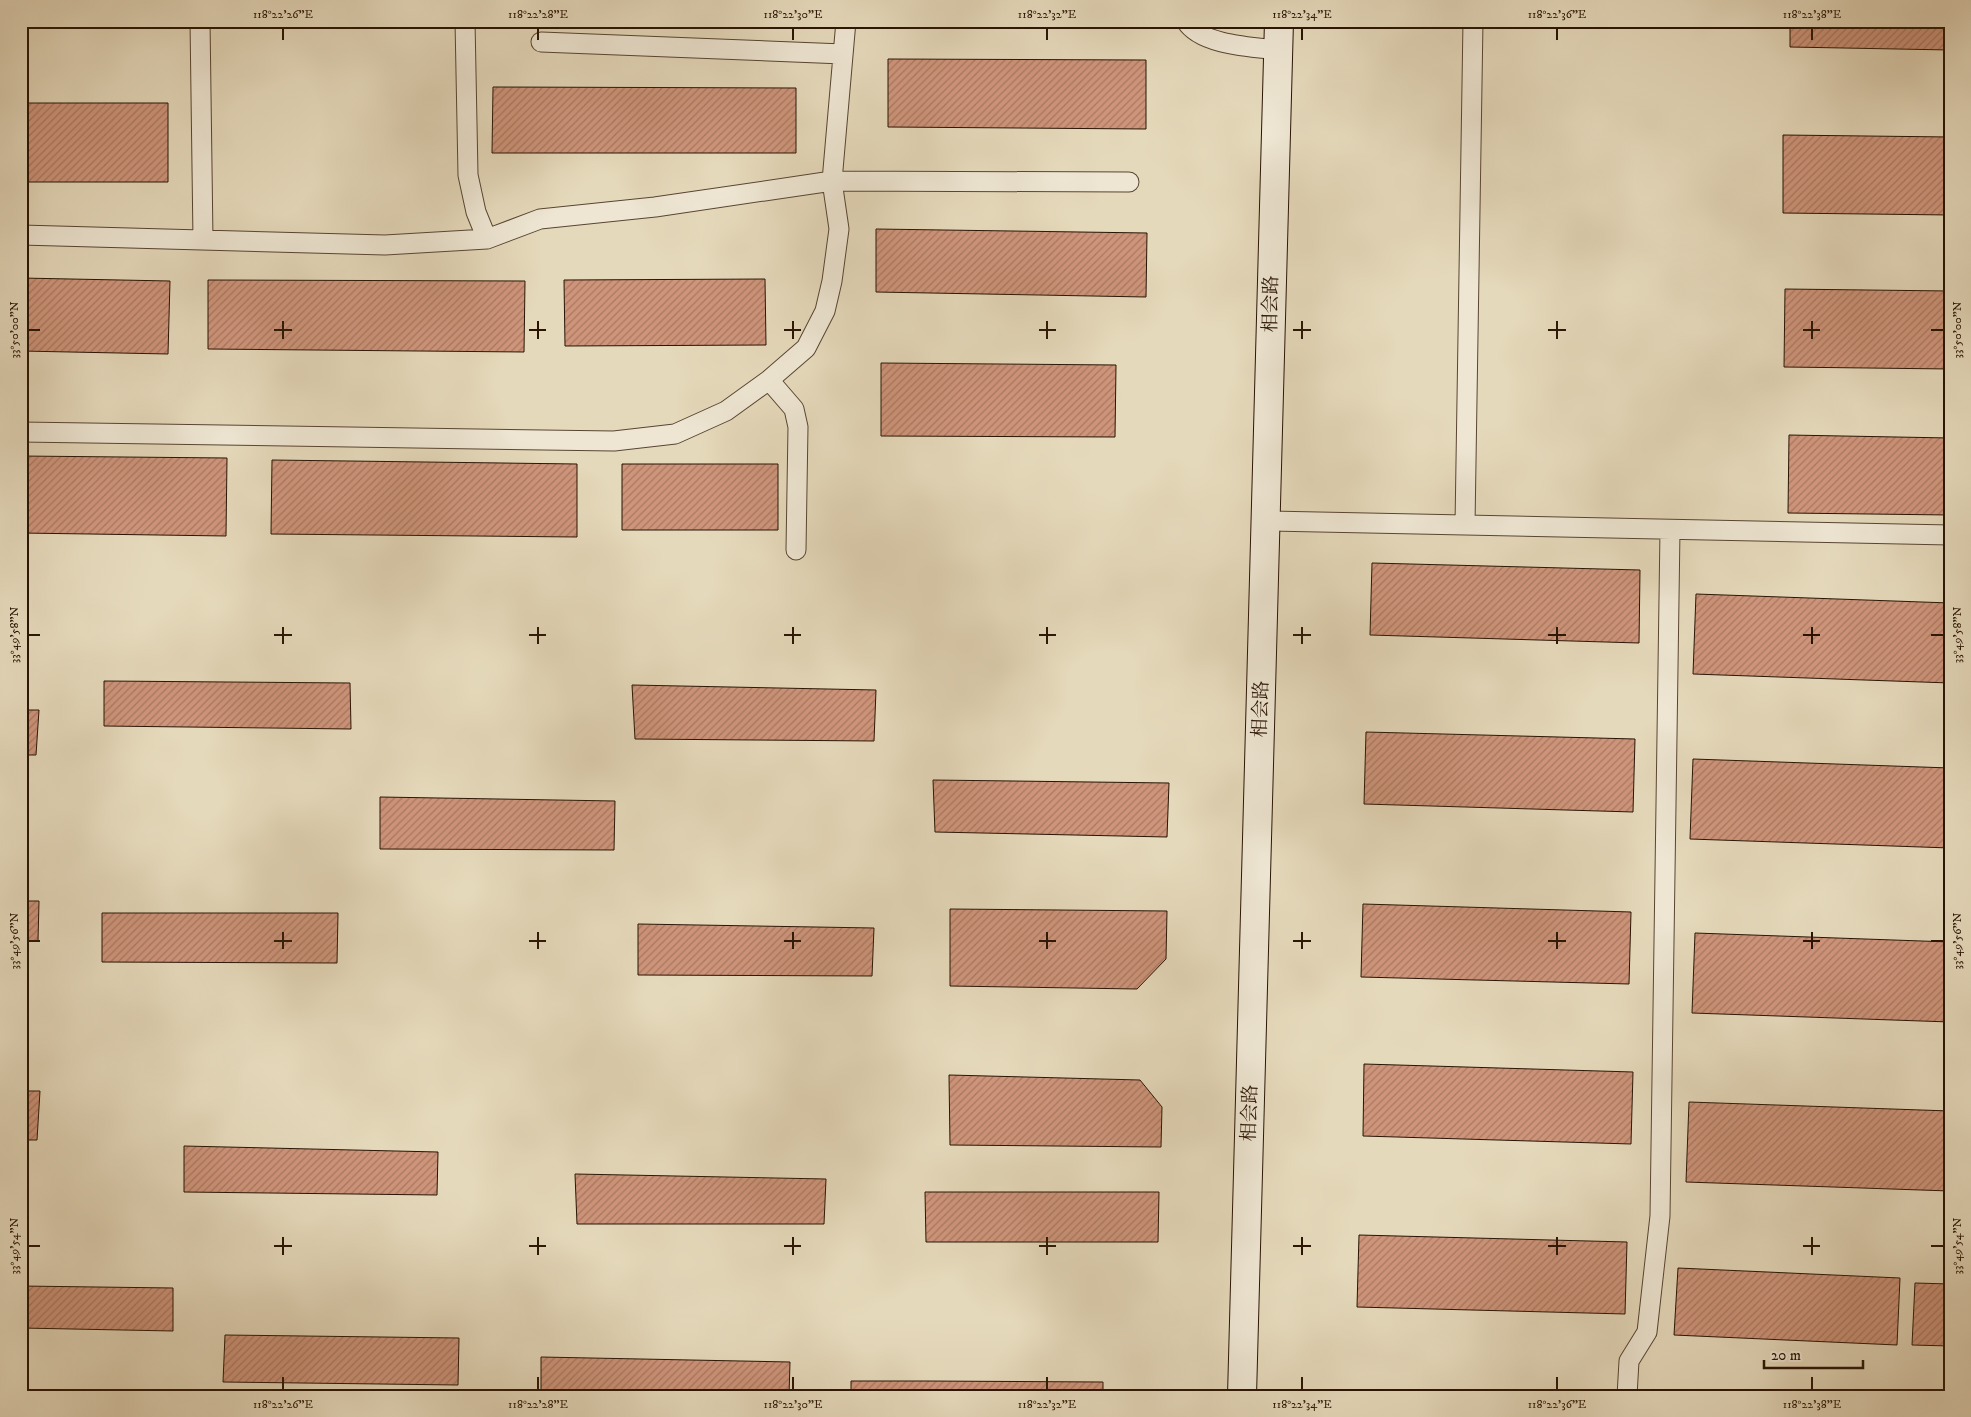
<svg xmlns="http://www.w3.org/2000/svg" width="1971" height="1417" font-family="'IM FELL DW Pica','Noto Serif SC',serif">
<defs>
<pattern id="building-hatch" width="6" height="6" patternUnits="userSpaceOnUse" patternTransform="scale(1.25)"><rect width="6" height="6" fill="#cf957b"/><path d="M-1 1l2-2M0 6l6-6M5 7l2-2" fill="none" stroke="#a87863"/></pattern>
</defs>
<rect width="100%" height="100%" fill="#e5d9bb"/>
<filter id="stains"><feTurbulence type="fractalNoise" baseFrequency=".004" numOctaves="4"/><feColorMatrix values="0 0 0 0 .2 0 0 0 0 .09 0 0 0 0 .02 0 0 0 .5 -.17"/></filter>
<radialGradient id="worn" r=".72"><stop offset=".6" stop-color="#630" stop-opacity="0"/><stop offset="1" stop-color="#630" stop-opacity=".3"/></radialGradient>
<path fill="url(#building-hatch)" stroke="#291404" d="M1790 21H1950V50L1790 47Z
M888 59 1146 60V129L888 127Z
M493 87 796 88V153H492Z
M21 103H168V182H21Z
M1783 135 1950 137V215L1783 213Z
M876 229 1147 233 1146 297 876 292Z
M21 278 170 281 168 354 21 351Z
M765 279 766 345 565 346 564 280Z
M208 280 525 281 524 352 208 349Z
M1785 289 1950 291V369L1784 367Z
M881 363 1116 365 1115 437 881 436Z
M1789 435 1950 438V515L1788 513Z
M21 456 227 458 226 536 21 533Z
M272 460 577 464V537L271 534Z
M622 464H778V530H622Z
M1372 563 1640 570 1639 643 1370 635Z
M1696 594 1950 603V683L1693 674Z
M104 681 350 683 351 729 104 726Z
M632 685 876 690 874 741 635 739Z
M21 710H39L36 755H21Z
M1366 732 1635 739 1633 812 1364 804Z
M1693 759 1950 768V848L1690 839Z
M933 780 1169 783 1167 837 935 832Z
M380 797 615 801 614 850 380 849Z
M21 901H39L38 941H21Z
M1363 904 1631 912 1629 984 1361 977Z
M950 909 1167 911 1166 959 1137 989 950 986Z
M102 913H338L337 963 102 962Z
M638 924 874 928 872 976 638 975Z
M1695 933 1950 942V1022L1692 1013Z
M1364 1064 1633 1072 1631 1144 1363 1136Z
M949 1075 1140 1080 1162 1107 1161 1147 950 1145Z
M21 1091H40L37 1140H21Z
M1689 1102 1950 1111V1191L1686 1182Z
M184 1146 438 1152 437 1195 184 1192Z
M575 1174 826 1179 824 1224H577Z
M925 1192H1159L1158 1242H926Z
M1359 1235 1627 1242 1625 1314 1357 1307Z
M1678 1268 1900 1278 1897 1345 1674 1335Z
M1915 1283 1950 1284V1346L1912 1345Z
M21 1286 173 1288V1331L21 1328Z
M225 1335 459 1338 458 1385 223 1382Z
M541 1357 790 1362 789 1396H541Z
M851 1381H925L1103 1382V1396H851Z"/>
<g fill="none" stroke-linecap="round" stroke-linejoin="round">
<defs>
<path id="lane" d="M200 21 203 240
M465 21 468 175 476 212 487 239
M1186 21C1200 45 1252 47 1278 50
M541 42 843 54
M21 235 385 245 487 239 540 219 655 207 832 181 1129 182
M769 380 794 409 798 427 796 550
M21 432 614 441 675 434 726 411 769 380 806 348 825 311 832 281 839 229 832 181 846 21
M1266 521 1950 535
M1465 525 1473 21
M1627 1396 1629 1361 1647 1332 1660 1216 1670 530"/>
<path id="secondary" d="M1242 1396 1279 21"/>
</defs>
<use href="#lane" stroke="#584532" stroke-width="21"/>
<use href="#secondary" stroke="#291404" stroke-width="30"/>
<use href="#lane" stroke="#eee6d3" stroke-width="19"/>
<use href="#secondary" stroke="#eee6d3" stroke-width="28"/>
</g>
<path fill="none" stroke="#291404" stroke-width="2" d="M283 28V40M538 28V40M793 28V40M1047 28V40M1302 28V40M1557 28V40M1812 28V40M283 321V339M538 321V339M793 321V339M1047 321V339M1302 321V339M1557 321V339M1812 321V339M28 330H40M274 330H292M529 330H546M784 330H801M1039 330H1056M1293 330H1311M1548 330H1566M1803 330H1820M1931 330H1944M283 627V644M538 627V644M793 627V644M1047 627V644M1302 627V644M1557 627V644M1812 627V644M28 635H40M274 635H292M529 635H546M784 635H801M1039 635H1056M1293 635H1311M1548 635H1566M1803 635H1820M1931 635H1944M283 932V949M538 932V949M793 932V949M1047 932V949M1302 932V949M1557 932V949M1812 932V949M28 941H40M274 941H292M529 941H546M784 941H801M1039 941H1056M1293 941H1311M1548 941H1566M1803 941H1820M1931 941H1944M283 1237V1255M538 1237V1255M793 1237V1255M1047 1237V1255M1302 1237V1255M1557 1237V1255M1812 1237V1255M28 1246H40M274 1246H292M529 1246H546M784 1246H801M1039 1246H1056M1293 1246H1311M1548 1246H1566M1803 1246H1820M1931 1246H1944M283 1377V1390M538 1377V1390M793 1377V1390M1047 1377V1390M1302 1377V1390M1557 1377V1390M1812 1377V1390"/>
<g text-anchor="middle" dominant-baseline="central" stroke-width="5" stroke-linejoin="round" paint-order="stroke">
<g font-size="19" fill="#291404" stroke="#eee6d3">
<text transform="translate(1271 304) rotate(-89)">相会路</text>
<text transform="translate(1261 709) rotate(-88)">相会路</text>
<text transform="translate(1250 1113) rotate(-88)">相会路</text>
</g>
</g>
<rect width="1971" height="1417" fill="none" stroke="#e5d9bb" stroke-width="55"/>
<path d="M1764 1360v8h99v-8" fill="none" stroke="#291404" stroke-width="2.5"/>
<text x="1771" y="1360" font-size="15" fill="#291404" stroke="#eee6d3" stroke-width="4" paint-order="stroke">20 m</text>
<rect x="28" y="28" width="1916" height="1362" fill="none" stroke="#291404" stroke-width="2"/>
<g font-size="12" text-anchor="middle" fill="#291404">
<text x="283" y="18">118°22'26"E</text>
<text x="538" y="18">118°22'28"E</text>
<text x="793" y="18">118°22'30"E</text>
<text x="1047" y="18">118°22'32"E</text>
<text x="1302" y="18">118°22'34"E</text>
<text x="1557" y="18">118°22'36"E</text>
<text x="1812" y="18">118°22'38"E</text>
<text transform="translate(14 330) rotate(-90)" y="4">33°50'00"N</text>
<text transform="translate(1957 330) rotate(-90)" y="4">33°50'00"N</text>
<text transform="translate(14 635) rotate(-90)" y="4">33°49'58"N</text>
<text transform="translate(1957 635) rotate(-90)" y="4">33°49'58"N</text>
<text transform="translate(14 941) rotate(-90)" y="4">33°49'56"N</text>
<text transform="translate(1957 941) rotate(-90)" y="4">33°49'56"N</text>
<text transform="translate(14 1246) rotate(-90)" y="4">33°49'54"N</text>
<text transform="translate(1957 1246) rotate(-90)" y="4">33°49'54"N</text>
<text x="283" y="1408">118°22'26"E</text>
<text x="538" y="1408">118°22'28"E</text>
<text x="793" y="1408">118°22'30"E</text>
<text x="1047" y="1408">118°22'32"E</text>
<text x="1302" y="1408">118°22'34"E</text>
<text x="1557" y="1408">118°22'36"E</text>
<text x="1812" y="1408">118°22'38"E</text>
</g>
<rect width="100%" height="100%" filter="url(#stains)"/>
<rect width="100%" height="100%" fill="url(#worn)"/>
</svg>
